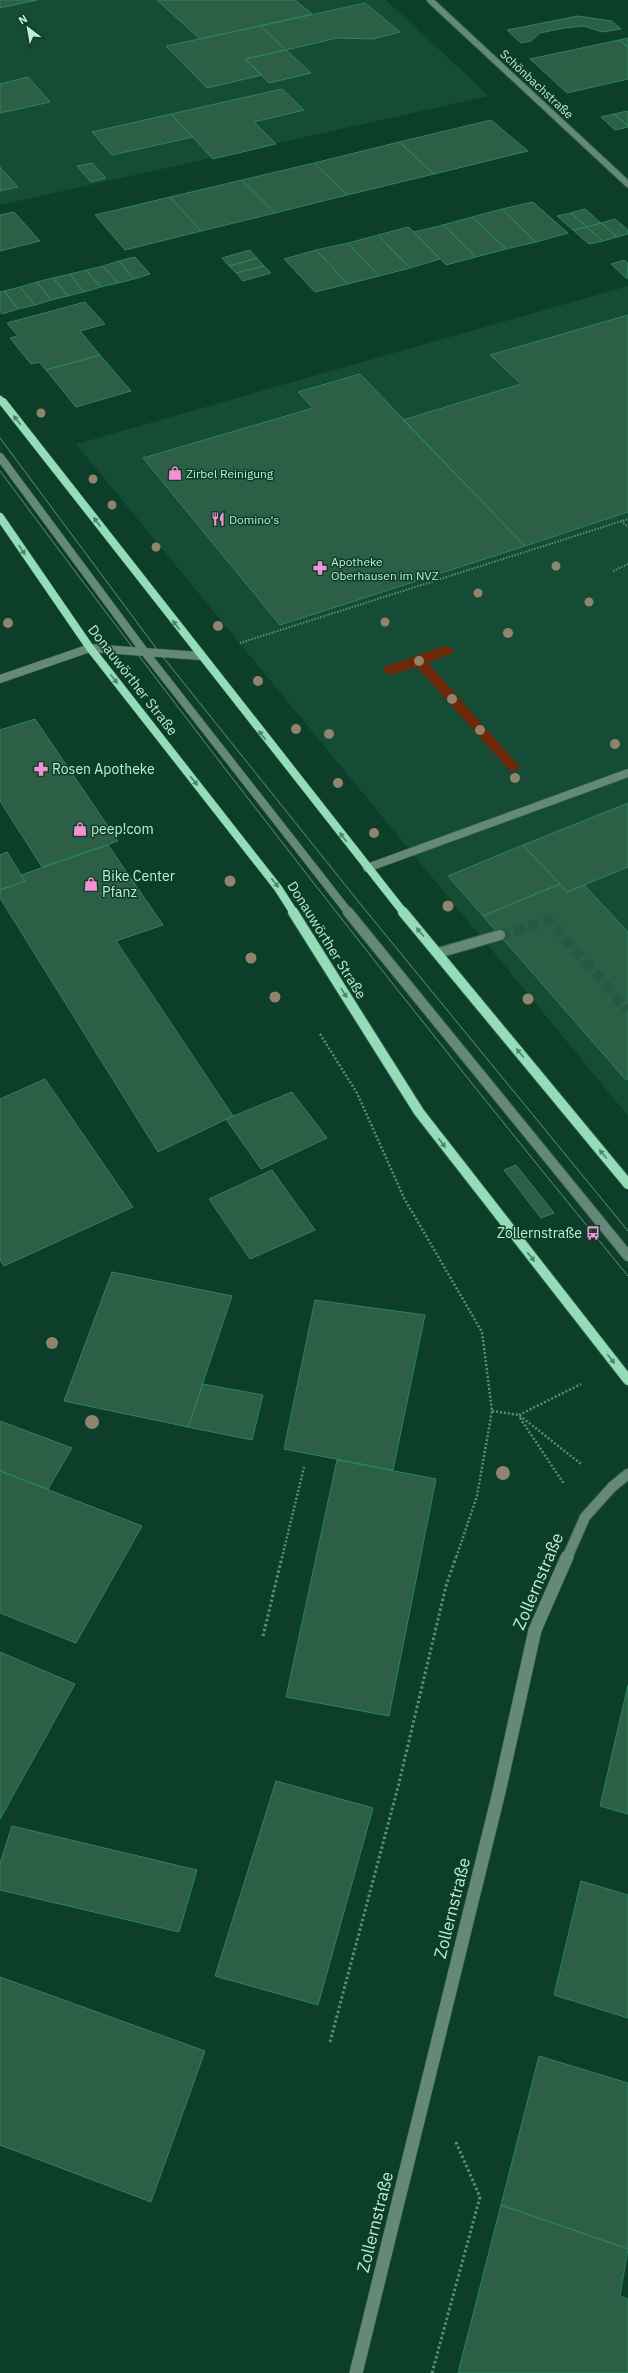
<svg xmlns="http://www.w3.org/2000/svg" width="628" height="2373" font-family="'IBM Plex Sans',sans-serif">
<rect width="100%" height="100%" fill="#0c3e29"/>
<path fill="#144c35" d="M0 0H386L489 96 0 205Z
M628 286V1116L76 444Z"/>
<path fill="#6c2808" d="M444 646 452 648 453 653 428 663 521 768 511 772 417 667 392 675 383 671 384 667Z"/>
<path fill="#2d5e46" stroke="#29865f" d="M0 0H37L0 8Z
M157 0H295L312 14 200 39Z
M365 3 400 32 373 39 337 38 286 50 261 26Z
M578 16 612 21 621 29 602 32 584 26 564 28 540 33 531 41 521 43 507 30Z
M261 26 286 50 245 59 262 75 207 88 166 46Z
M628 38V47L619 40Z
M619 40 628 47V79L567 93 530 59Z
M286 50 311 73 269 83 245 59Z
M28 77 50 102 0 113V84Z
M282 89 304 110 254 122 276 144 213 159 171 114Z
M627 111 628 112V126L614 114Z
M171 114 193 137 112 155 92 132Z
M614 114 628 126V127L615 130 601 117Z
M491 120 528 151 434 174 399 142Z
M399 142 434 174 347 195 314 163Z
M92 163 106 178 91 182 77 166Z
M314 163 347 195 275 213 242 180Z
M0 167 18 187 0 191Z
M242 180 275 213 201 231 170 197Z
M170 197 201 231 125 250 95 215Z
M533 202 568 233 536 242 502 209Z
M502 209 536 242 506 249 472 217Z
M585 209 601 223 587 227 571 213Z
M14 212 40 241 0 251V215Z
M571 213 587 227 573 230 557 216Z
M472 217 506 249 476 257 443 225Z
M615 219 628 230V234L617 237 601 223Z
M601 223 617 237 603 241 587 227Z
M443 225 476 257 446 265 414 232Z
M408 227 414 232 440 259 410 268 378 235Z
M587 227 603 241 589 244 573 230Z
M378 235 410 268 379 276 348 243Z
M348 243 379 276 348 284 316 250Z
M250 250 257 258 229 266 222 258Z
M316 250 348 284 315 292 284 259Z
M135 257 150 274 134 279 119 261Z
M257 258 264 266 236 273 229 266Z
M624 260 628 263 627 279 611 264Z
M119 261 134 279 118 283 103 266Z
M103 266 118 283 101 287 86 270Z
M264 266 271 273 243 281 236 273Z
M86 270 101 287 84 292 70 274Z
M70 274 84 292 68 296 53 278Z
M53 278 68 296 51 300 37 282Z
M37 282 51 300 35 305 20 287Z
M20 287 35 305 18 309 4 291Z
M4 291 18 309 2 314 0 311V292Z
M85 302 105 324 80 331 100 355 46 370 39 362 31 364 10 338 18 336 7 323Z
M628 315V512L525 546 403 420 521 384 490 355Z
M100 355 131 391 76 407 46 370Z
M360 374 525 546 280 625 143 458 313 408 298 392Z
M35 719 118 841 42 867 0 801V730Z
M628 803V867L584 885 567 892 523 845Z
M108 845 163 925 116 941 233 1116 158 1152 0 898V890L25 881 21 875Z
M523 845 560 884 483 916 448 876Z
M7 852 25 881 0 890V855Z
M560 884 567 892 584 885 628 932V1079L626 1080 483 916Z
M45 1079 133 1207 4 1266 0 1260V1099Z
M292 1092 327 1138 261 1169 226 1119Z
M516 1165 554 1213 541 1218 504 1170Z
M272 1170 315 1230 250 1259 209 1199Z
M112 1272 232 1296 188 1427 64 1401Z
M315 1300 425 1315 393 1470 284 1449Z
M203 1384 263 1395 252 1440 188 1427Z
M0 1421 72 1448 48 1489 0 1471Z
M337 1460 436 1479 389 1716 286 1697Z
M0 1471 142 1526 76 1643 0 1613Z
M0 1652 75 1684 0 1819Z
M628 1685V1814L600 1806Z
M276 1781 373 1808 318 2005 215 1976Z
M12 1826 197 1870 179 1932 0 1890V1863Z
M581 1881 628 1895V2018L554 1995Z
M0 1977 205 2051 151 2202 0 2145Z
M539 2056 628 2083V2249L501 2205Z
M501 2205 628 2249 620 2296 628 2299V2373H458Z"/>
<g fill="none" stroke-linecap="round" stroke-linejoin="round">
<path stroke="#275843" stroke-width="10" stroke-dasharray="10 5" stroke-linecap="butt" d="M500 935 549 921 628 1010"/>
<defs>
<path id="minor-far3" d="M430 0 628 184"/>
<path id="minor-far2" d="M0 457 144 651 349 913
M0 679 90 648 200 656
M367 868 628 773"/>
<path id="minor-far1" d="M348 912 628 1256
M438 953 500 935
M567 1558 585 1517 612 1487 628 1474"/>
<path id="minor" d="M356 2373 499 1792 535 1630 567 1557"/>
<path id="major-far2" d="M0 399 3 403"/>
<path id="major-far1" d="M3 402 404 913
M0 517 90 648 278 888 294 913"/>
<path id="major" d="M293 912 419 1112 628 1380
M403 912 628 1184"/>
</defs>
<use href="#minor-far3" stroke="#2d5d48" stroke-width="8"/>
<use href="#minor-far2" stroke="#2d5d48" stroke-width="9"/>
<use href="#minor-far1" stroke="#2d5d48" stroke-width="12"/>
<use href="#minor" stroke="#2d5d48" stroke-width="14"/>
<use href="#major-far2" stroke="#2d5d48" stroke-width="8"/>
<use href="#major-far1" stroke="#2d5d48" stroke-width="9"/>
<use href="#major" stroke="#2d5d48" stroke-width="12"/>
<path stroke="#5e8c77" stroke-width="2" stroke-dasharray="1.5 1.5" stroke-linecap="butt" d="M621 521 628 527
M613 571 628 564
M240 643 628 519"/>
<path stroke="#5e8c77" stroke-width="2.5" stroke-dasharray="2 2" stroke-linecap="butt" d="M320 1034 357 1093 404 1198 482 1332 492 1411 477 1496 456 1558
M492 1411 519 1415 581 1464
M519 1415 581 1384
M520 1418 564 1484
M282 1558 304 1467"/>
<path stroke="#5e8c77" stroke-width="3" stroke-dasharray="2.5 2.5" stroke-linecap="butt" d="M263 1636 282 1557
M330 2042 398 1787 446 1586 456 1557
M432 2373 480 2197 455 2140"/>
<use href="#minor-far3" stroke="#668876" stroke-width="6"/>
<use href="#minor-far2" stroke="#668876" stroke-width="8"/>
<use href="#minor-far1" stroke="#668876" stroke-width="10"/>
<use href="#minor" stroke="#668876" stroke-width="13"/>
<use href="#major-far2" stroke="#94ddb8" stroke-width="6"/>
<use href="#major-far1" stroke="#94ddb8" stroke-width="8"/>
<use href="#major" stroke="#94ddb8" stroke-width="10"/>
<path stroke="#62907a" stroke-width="1" d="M0 438 159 652 362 906 628 1231
M0 471C203 744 412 1013 628 1276"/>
</g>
<g fill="#8f846e">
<circle cx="41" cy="413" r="4.5"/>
<circle cx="93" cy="479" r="4.5"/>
<circle cx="112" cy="505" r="4.5"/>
<circle cx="156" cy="547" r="4.5"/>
<circle cx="556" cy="566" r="4.5"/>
<circle cx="478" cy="593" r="4.5"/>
<circle cx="589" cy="602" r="4.5"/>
<circle cx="385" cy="622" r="4.5"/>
<circle cx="8" cy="623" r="5"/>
<circle cx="218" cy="626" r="5"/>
<circle cx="508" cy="633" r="5"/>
<circle cx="419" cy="661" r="5"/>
<circle cx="258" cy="681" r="5"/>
<circle cx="452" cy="699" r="5"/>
<circle cx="296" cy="729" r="5"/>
<circle cx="480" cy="730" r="5"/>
<circle cx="329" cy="734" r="5"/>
<circle cx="615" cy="744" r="5"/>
<circle cx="515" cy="778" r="5"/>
<circle cx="338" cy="783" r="5"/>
<circle cx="374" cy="833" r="5"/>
<circle cx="230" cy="881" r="5.5"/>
<circle cx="448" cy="906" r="5.5"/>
<circle cx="251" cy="958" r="5.5"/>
<circle cx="275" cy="997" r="5.5"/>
<circle cx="528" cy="999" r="5.5"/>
<circle cx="52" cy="1343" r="6"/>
<circle cx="92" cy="1422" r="7"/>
<circle cx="503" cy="1473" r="7"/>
</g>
<defs><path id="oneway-solid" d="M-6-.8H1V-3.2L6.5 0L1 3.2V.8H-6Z"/></defs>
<g fill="#498669">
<use href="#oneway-solid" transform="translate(17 420) rotate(-129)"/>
<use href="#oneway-solid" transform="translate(97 522) rotate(-127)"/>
<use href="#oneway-solid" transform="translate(22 550) rotate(56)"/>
<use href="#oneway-solid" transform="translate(176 625) rotate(-127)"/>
<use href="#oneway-solid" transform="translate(114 679) rotate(52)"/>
<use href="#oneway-solid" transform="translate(262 735) rotate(-128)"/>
<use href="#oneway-solid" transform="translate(194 781) rotate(52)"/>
<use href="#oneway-solid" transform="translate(343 837) rotate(-128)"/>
<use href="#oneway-solid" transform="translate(275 883) rotate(52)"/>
<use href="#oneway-solid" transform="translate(420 932) rotate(-130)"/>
<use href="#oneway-solid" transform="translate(344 993) rotate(58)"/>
<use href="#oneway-solid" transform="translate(520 1053) rotate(-130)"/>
<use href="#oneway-solid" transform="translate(442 1143) rotate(53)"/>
<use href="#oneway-solid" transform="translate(603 1154) rotate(-130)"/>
<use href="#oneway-solid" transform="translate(531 1257) rotate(52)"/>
<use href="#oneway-solid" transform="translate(611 1359) rotate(52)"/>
</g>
<defs>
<symbol id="shop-bare" viewBox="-9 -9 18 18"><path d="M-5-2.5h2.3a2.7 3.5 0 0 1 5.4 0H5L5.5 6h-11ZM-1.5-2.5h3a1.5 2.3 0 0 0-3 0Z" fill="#f591d2" stroke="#0c3e29" stroke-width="2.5" paint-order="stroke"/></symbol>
<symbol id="restaurant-bare" viewBox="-9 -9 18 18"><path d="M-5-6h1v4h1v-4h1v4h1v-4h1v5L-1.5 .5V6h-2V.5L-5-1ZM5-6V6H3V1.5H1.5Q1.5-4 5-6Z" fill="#f591d2" stroke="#0c3e29" stroke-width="2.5" paint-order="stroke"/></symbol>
<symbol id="pharmacy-bare" viewBox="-9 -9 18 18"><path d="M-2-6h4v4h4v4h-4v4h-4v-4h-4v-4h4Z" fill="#f591d2" stroke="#0c3e29" stroke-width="2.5" paint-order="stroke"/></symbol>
<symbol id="bus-bare" viewBox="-9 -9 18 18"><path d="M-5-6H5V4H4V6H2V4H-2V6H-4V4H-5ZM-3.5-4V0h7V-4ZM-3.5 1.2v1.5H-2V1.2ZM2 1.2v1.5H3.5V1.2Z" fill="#f591d2" stroke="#0c3e29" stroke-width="2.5" paint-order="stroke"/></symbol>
</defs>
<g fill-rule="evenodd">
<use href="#shop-bare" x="165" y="463" width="20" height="20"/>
<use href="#restaurant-bare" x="208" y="509" width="20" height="20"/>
<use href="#pharmacy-bare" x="310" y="558" width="20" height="20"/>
<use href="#pharmacy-bare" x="31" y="759" width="20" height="20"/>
<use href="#shop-bare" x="70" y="819" width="20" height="20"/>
<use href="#shop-bare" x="81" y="874" width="20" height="20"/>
<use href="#bus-bare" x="583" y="1223" width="20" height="20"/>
</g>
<g text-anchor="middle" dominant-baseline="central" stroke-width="3" stroke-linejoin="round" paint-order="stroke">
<g font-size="12" fill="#c2ecd5" stroke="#0c3e29">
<text transform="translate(537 84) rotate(43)">Schönbachstraße</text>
</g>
<g font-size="12" fill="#c2ecd5" stroke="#0c3e29" text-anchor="start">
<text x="186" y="473">Zirbel Reinigung</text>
<text x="229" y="519">Domino's</text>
<text x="331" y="561">Apotheke<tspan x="331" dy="14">Oberhausen im NVZ</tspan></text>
</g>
<g font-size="14" fill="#c2ecd5" stroke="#0c3e29">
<text transform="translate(133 680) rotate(52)">Donauwörther Straße</text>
<text transform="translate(327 940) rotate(58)">Donauwörther Straße</text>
</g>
<g font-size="14" fill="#c2ecd5" stroke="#0c3e29" text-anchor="start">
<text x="52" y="769">Rosen Apotheke</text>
<text x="91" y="829">peep!com</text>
<text x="102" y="876">Bike Center<tspan x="102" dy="16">Pfanz</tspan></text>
<text x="582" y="1233" text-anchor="end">Zollernstraße</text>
</g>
<g font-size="17" fill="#c2ecd5" stroke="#0c3e29">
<text transform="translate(538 1581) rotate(-67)">Zollernstraße</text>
<text transform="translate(452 1908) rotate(-76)">Zollernstraße</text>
<text transform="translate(375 2222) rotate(-76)">Zollernstraße</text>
</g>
</g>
<g transform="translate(28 28) rotate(329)" stroke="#0c3e29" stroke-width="3" paint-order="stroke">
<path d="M0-3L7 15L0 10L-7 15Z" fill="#c2ecd5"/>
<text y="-6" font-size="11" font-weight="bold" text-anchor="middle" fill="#c2ecd5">N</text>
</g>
</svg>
